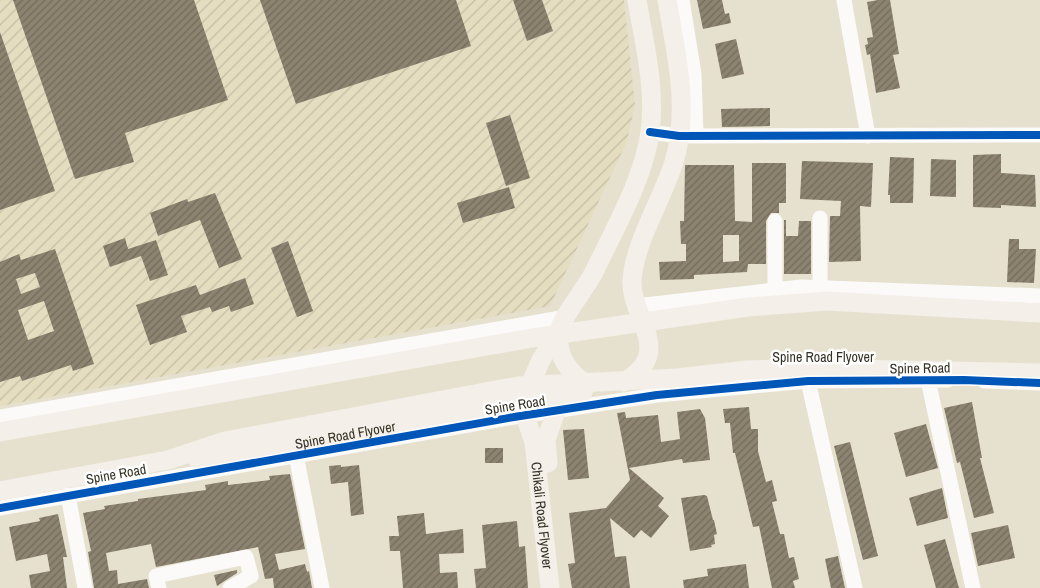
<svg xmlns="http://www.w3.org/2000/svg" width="1040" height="588" font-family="'Archivo Narrow',sans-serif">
<defs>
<pattern id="industrial-furrows" width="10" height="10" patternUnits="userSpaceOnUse" patternTransform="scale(1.25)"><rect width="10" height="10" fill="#e5ddc0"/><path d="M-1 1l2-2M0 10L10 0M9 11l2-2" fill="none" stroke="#c5bea5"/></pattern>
<pattern id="building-hatch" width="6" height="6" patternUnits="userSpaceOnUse" patternTransform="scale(1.25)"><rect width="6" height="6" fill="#8c8370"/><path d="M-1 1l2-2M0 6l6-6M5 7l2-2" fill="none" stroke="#736c5c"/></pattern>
</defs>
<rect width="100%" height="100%" fill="#e6e1cf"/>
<path fill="url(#industrial-furrows)" d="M0 0H624L635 105 627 141 550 306 0 406Z"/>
<path fill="url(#building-hatch)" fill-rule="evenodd" d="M13 0H194L228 100 125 133 134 162 75 179Z
M260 0H456L471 46 296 104Z
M513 0H542L553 31 527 41Z
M697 0H722L725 14 729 13 731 23 703 29Z
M878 0H890L899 54 893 55 900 88 876 93 870 54 867 55 865 45 868 44 867 38 873 37 867 2Z
M0 32 55 191 0 210Z
M736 39 744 74 722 79 715 44Z
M770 108V126L722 127 721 109Z
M510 115 530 178 506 186 486 123Z
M1001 154V173L1035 175 1036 207 1001 205V208L973 207V155Z
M890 157 914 158 913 203H890V195H888Z
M931 159 956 160V197L930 196Z
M802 161 873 163 871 207 860 206 861 261 829 262 830 216H840L841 201 800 199Z
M752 163H786V203H779V213H771L766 221V264H748L747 272 694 275V279L660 280 659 262 686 261V244H681L680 221H684L685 165H734L735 221 752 222ZM723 235H739V261L723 262Z
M509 187 515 208 463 223 457 203Z
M215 193 242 259 219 268 200 220 158 236 150 213 187 199 188 202Z
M784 220H786V236H798L799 221H811V274H784Z
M125 238 128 249 156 240 168 275 150 281 141 256 110 267 103 246Z
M1009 239H1019V249H1036L1034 283 1007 282Z
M288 241 313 311 297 317 271 248Z
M55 249 94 364 73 371 71 365 22 381 20 376 0 382V262L19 254 21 260ZM35 273 40 287 21 294 16 279ZM44 301 54 331 28 340 18 310Z
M245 278 254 304 231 312 229 306 212 312 210 307 181 316 187 332 150 345 136 305 196 285 200 295Z
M972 402 982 458H980L994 513 974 518 960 462 957 463 944 408Z
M749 407 751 429H758V451L766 482 772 480 777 501 772 502 780 534H784L789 558 794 557 799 579 793 581 795 588H772L759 526 753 527 735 453H733L730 423H725L723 409Z
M700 409 705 418 710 460 683 463 682 459 629 468 664 498 658 506 669 516 651 538 641 530 634 538 610 518 615 557 626 556 630 588H572L568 564 575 563 569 513 606 508 630 480 617 413 625 412 626 418 658 415 661 442 680 439 677 412Z
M926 424 938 468 906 477 894 433Z
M584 429 589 478 568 480 563 430Z
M850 442 878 556 863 560 834 446Z
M485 448H503V463H485Z
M341 465V467L359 465 364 514 351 516 348 482 331 484 329 466Z
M290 474 305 549 275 554 279 570 305 564 307 572 309 571 312 588H274L273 578 265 579 258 547 156 567 151 544 106 553 109 571 117 570 118 584 147 579 149 588H94L88 552 91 551 83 513 105 509 104 506 138 501V499L206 490 205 485 228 481V485L270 480 269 476Z
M942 488 948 518 917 526 909 498Z
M704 495 707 496 713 520H714L717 534 714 535 715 544 711 545 712 547 690 551 681 498Z
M424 513 426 534 463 529 464 553 439 554 440 573 457 572 458 588H403L400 551H390L389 536H399L397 516Z
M58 514 67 557H63L67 588H31L29 575 50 571 47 554 16 561 9 527 40 521 39 518Z
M517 521 519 547 525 546 528 588H476L474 569 486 568 482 525Z
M1008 525 1015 558 978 566 971 533Z
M945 539 959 588H936L924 545Z
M838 556 845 588H831L825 559Z
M746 564 749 588H684L683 580 708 576 707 569Z
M237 570V573L217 586 214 575Z"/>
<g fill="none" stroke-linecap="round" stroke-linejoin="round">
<path stroke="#fbfaf8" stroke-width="15" d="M682 0 694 74 696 136
M844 0 868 136
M650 132 679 136 1040 135
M820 218V287
M775 221V290
M636 306 801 287 1040 296
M928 380 973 588
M808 381 855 588
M984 381 1040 383
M0 417 566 317
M296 455 322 588
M68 495 85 588
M0 508 514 417 657 395 808 381 948 380
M159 588 156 576 246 557 251 576 230 588"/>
<g stroke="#f4efe8" stroke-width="19">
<path d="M624 382C676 352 630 318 632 280 635 241 662 200 674 162 690 108 676 53 667 0"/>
<path d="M589 384C569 376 556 354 559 332 561 317 588 286 595 270 615 228 644 178 650 132 656 88 644 43 637 0"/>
<path d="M526 394 541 360 559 331"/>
<path id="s1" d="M521 404 534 442 550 588"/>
<path d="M0 432 532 338 748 307 827 301 1040 313"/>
<path id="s2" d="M196 458 229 456 583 392"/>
<path d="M548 463 546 440 556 411"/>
<path d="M0 491 168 460 225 441 518 386 678 378 747 370 805 368 1040 373"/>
</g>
<defs>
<path id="cycleway" d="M650 132 679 136 1040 135
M0 508 514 417 657 395 808 381 964 380 1040 383"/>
</defs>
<use href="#cycleway" stroke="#fff" stroke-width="11"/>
<use href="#cycleway" stroke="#0057b8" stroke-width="8"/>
</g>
<g text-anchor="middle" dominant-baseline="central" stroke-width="5" stroke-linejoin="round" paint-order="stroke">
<g font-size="14" fill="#353125" stroke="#fff">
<text x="823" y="357">Spine Road Flyover</text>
<text transform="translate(920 368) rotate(-1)">Spine Road</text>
<text transform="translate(515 405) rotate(-9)">Spine Road</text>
<text stroke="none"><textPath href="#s2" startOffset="151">Spine Road Flyover</textPath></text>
<text transform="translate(116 474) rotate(-10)">Spine Road</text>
<text stroke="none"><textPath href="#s1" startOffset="114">Chikali Road Flyover</textPath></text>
</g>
</g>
</svg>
